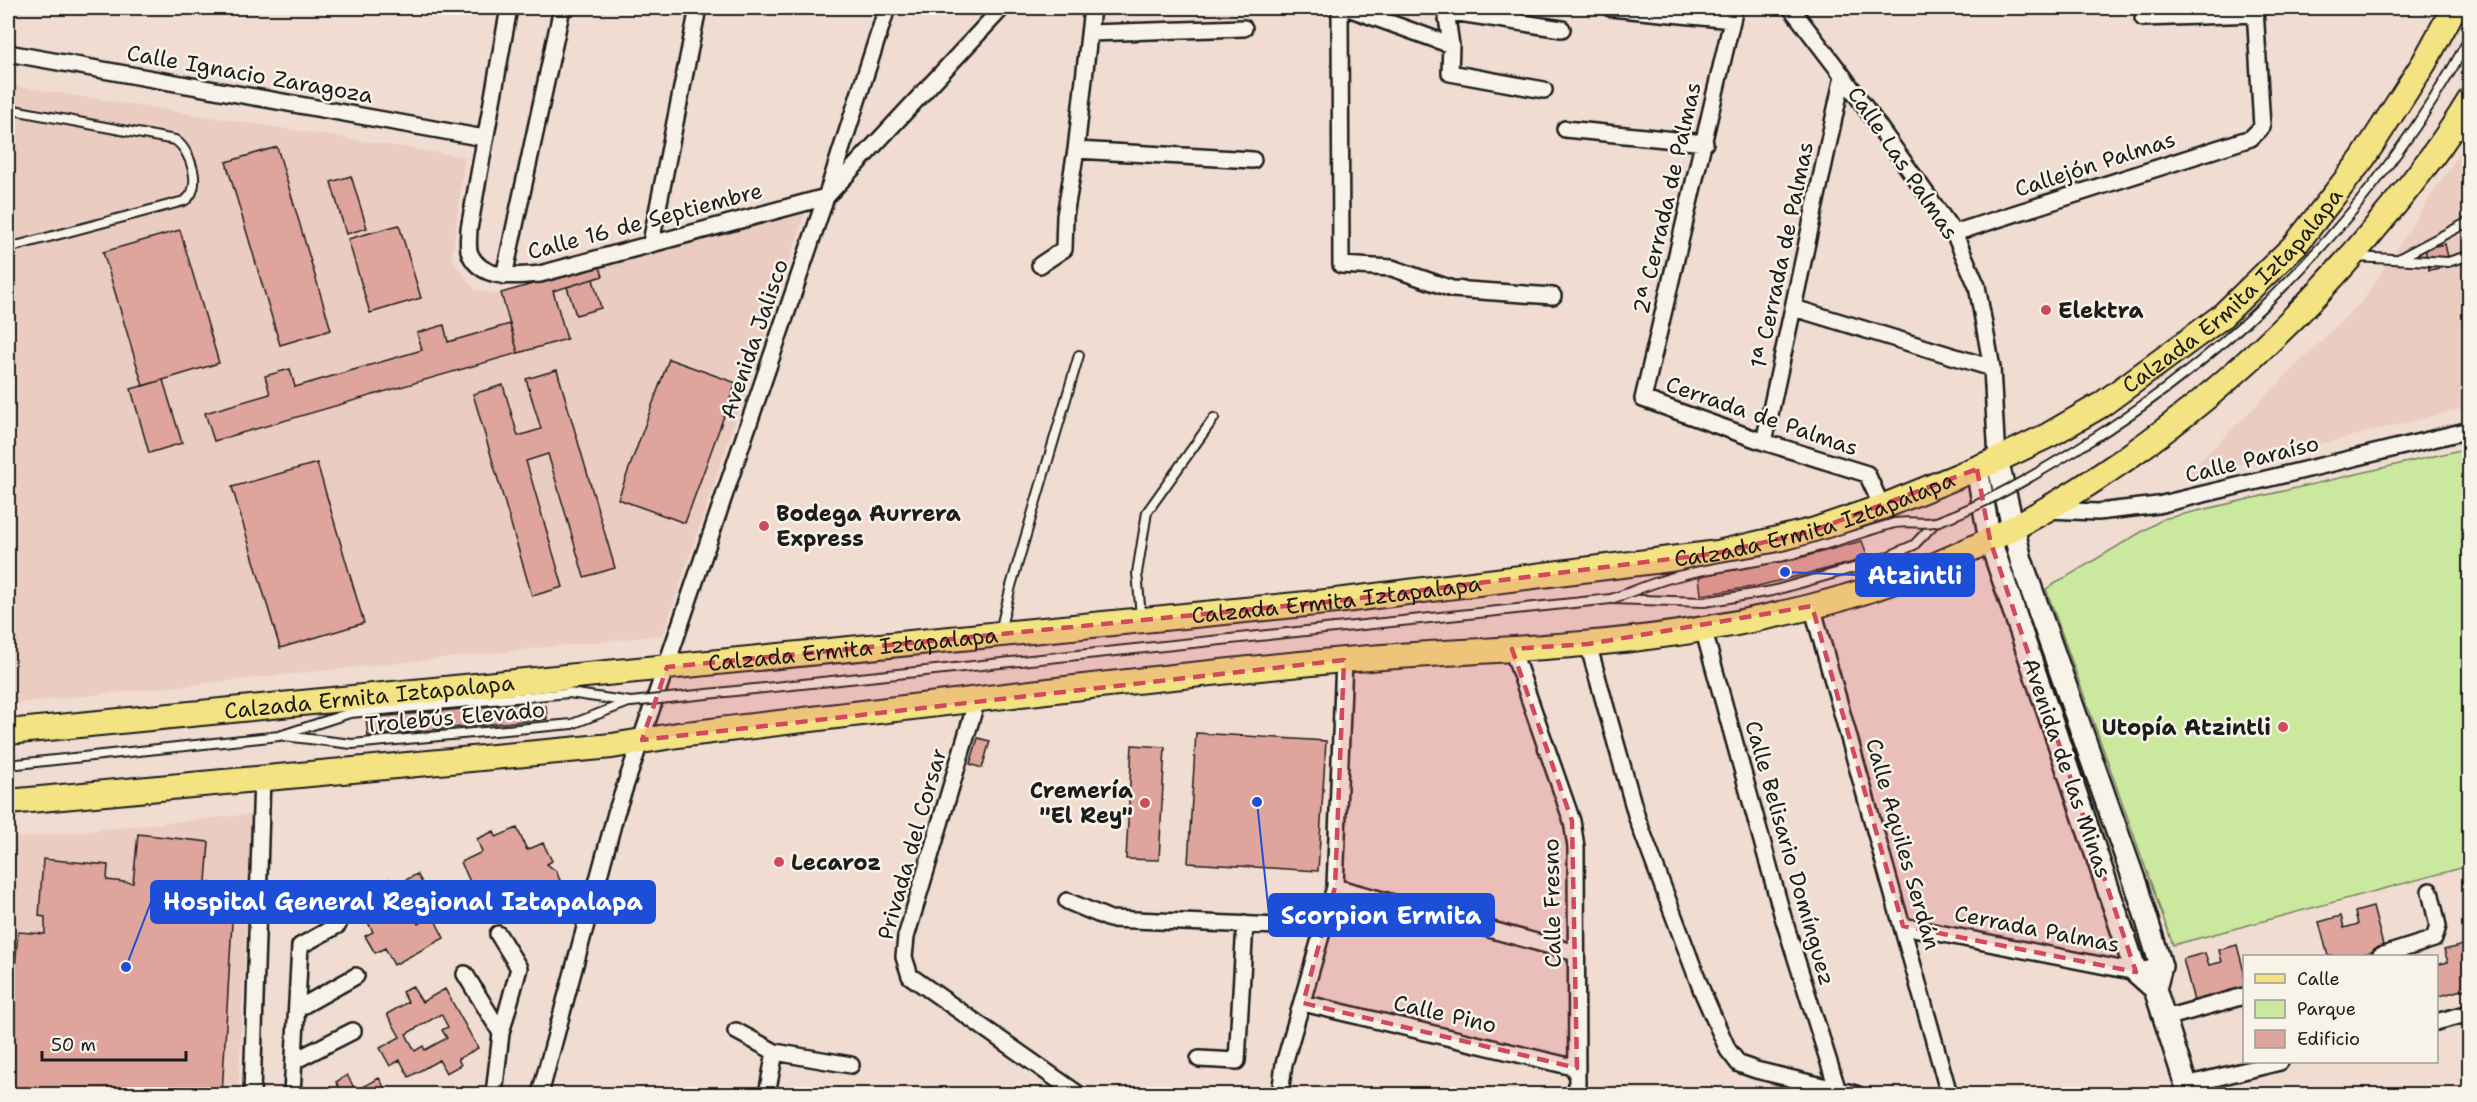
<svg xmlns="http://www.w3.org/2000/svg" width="2477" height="1102" font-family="'Shantell Sans',sans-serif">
<rect width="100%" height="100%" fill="#f0dcd1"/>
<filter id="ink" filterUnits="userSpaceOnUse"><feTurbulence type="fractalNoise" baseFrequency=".0167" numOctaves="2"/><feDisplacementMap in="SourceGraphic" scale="12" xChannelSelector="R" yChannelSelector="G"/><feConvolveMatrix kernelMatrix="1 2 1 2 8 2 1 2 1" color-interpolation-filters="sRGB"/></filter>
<g filter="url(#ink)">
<path fill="#ebccc1" d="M8 85 465 157 452 259 475 290 497 294 657 248 806 211 663 635 8 704Z
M2469 138V407L2183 478 2364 299Z
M252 814 238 1094H8V839Z"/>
<path fill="#cbe89f" stroke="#74825e" stroke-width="1.5" d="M2469 448V866L2173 945 2046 589 2163 519Z"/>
<path fill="#dfa59c" stroke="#1c1c1c" stroke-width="1.5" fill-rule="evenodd" d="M277 147 331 330 280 345 226 162Z
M351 176 367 228 346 234 331 182Z
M399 225 421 298 370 313 348 239Z
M180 230 219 363 143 386 103 252Z
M2445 244 2450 266 2429 270 2425 248Z
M599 265 603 276 553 291 567 339 518 353 501 293Z
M593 279 601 308 576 315 567 287Z
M510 324 518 353 214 441 205 413 270 394 265 376 290 369 295 387 422 350 417 333 444 325 448 342Z
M669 359 736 383 685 523 618 499Z
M557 370 615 568 584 577 548 454 526 461 563 587 532 596 473 394 503 385 518 436 541 429 526 379Z
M163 380 182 443 149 453 131 389Z
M317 463 364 623 280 648 232 487Z
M1862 541 1868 557 1850 563 1758 586 1701 595 1699 576 1792 560Z
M524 703V708L546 706 547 719 368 736 366 718Z
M1196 733 1326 741 1318 871 1188 863Z
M978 738 990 741 982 768 970 764Z
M1132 745 1165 747 1159 860 1126 859Z
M517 828 527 850 543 843 552 861 547 864 556 871 560 880 535 891 542 906 504 922 491 893 472 902 465 886 471 884 461 862 482 852 477 839 494 831 496 837Z
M138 834 209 842 206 882 234 888 222 1094H8V1053L18 932 45 934V917L39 916 43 859 108 865 107 880 133 883Z
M417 874 427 891 437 885 446 902 415 918 418 924 433 916 444 938 394 965 385 948 375 953 365 936 373 932 360 907 376 899 371 889 389 879 393 887Z
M2373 907 2384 949 2355 956H2328L2319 922 2341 916 2344 928 2358 924 2355 912Z
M2237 945 2244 972V988L2194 1001 2183 959 2205 953 2209 965 2222 962 2219 950Z
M2463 945 2470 971V988L2436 997V965L2448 962 2444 950Z
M412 986 422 1002 445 989 478 1048 458 1059 461 1065 446 1073 439 1060 409 1077 400 1060 390 1066 380 1048 400 1037 387 1014 408 1002 402 992ZM441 1014 448 1027 442 1030 447 1038 425 1050 423 1046 415 1051 406 1034Z
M347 1075 356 1091 379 1078 388 1094H337L342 1092 336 1082Z"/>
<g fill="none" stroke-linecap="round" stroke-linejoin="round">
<defs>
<path id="lane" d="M8 109 175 140C191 150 204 190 184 201L8 248
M2453 130 2470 140
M2356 257 2448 262 2470 255
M2400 258 2470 221
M1611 599 1704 602 1772 591 1875 562 1914 545 1936 522
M1141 616 1137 573 1147 512 1214 418
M1000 631 1011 586 1079 355
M284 736 352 744 572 724 629 702
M8 765 279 736 350 713 569 693 631 702"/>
<path id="street" d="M509 8 469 229C469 236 467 247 470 254 482 281 517 276 540 274L826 197 887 8
M1340 8 1341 265 1392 268 1452 289 1553 296
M1348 8 1451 45
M1610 8 1732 20
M1735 8 1643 399 1764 442 1867 474 1882 507
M1791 8 1843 76 1954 233 1977 286 1992 368 1997 460
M2143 18 2256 14
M1090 33 1244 28
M8 53 484 138
M1544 90 1450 73 1451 45 1446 11 1562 29
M1565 129 1705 143
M1076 150 1253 160
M1954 233 2251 138 2262 127 2255 8
M651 242 698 8
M1040 265 1064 249 1065 216 1076 150 1092 8
M504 276 562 8
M1794 308 1992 368
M1764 442 1843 76
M2046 510 2098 512 2158 505 2470 430
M1812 606 1949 1094
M1703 628 1783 917 1838 1091
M1588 644 1637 818 1702 991 1728 1050 1739 1064 1756 1070 1856 1094
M1512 649 1572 821 1576 847 1577 1094
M977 700 906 937 904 957 910 976 1078 1094
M1335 887 1576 953
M1067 901 1110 919 1325 928
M1903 926 2136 972 2161 966
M2380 956 2434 939 2438 926 2430 891
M465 974 501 1033
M1303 1003 1577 1068
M297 1009 356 976
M2165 1018 2244 996
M2436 1022 2470 1013
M736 1031 775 1052 851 1065
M1199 1059 1237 1061 1245 924
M294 1061 353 1031
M2186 1085 2280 1062
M252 1094 262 777
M292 1094 300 946 338 925
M494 1094 501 1033 519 968 498 934
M540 1094 616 813 826 197 1002 8
M767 1094 775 1052
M1280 1094 1284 1064 1335 887 1344 660"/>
<path id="secondary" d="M1997 460 2021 560 2137 888 2161 966 2155 989
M1977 469 1990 540 2122 930 2136 972 2155 989 2189 1094"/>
<g id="primary">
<path id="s1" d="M8 732 1336 601 1718 553 1812 531 1882 507 1997 460 2049 435 2101 405 2221 317 2296 244 2363 158 2424 63 2454 8"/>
<path d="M8 802 612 746 678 735C900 709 1121 680 1344 660 1423 653 1504 651 1583 644 1658 638 1737 625 1810 607 2032 552 2238 396 2381 221 2413 183 2444 143 2470 100"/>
</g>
</defs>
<use href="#lane" stroke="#1c1c1c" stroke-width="12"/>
<use href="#street" stroke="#1c1c1c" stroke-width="20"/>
<use href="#secondary" stroke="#1c1c1c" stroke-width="26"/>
<use href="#primary" stroke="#1c1c1c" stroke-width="28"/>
<use href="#lane" stroke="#f7f3e8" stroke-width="8"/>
<use href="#street" stroke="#f7f3e8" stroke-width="15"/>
<use href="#secondary" stroke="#f7f3e8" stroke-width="21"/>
<use href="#primary" stroke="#f4e382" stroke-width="24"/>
<defs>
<path id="lane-bridge" d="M631 702 1611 599C1635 591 1658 580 1682 575 1717 566 1753 563 1788 555 1823 546 1857 534 1891 524 1906 519 1924 526 1939 521 1988 503 2033 476 2077 449 2242 347 2377 208 2470 37"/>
</defs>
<use href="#lane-bridge" stroke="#1c1c1c" stroke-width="12" stroke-linecap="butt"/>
<use href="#lane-bridge" stroke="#f7f3e8" stroke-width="8"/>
</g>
</g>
<path fill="#d1495b" fill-opacity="0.2" stroke="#d1495b" stroke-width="4.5" stroke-dasharray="12 8" stroke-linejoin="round" d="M1977 469 1990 540 2136 972 1903 926 1812 606 1588 644 1512 649 1572 821 1577 1068 1303 1003 1335 887 1344 660 642 740 667 667 1336 601 1718 553 1812 531Z"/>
<g fill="#d1495b" stroke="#f7f3e8" stroke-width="2">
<circle cx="2046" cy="310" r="6"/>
<circle cx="764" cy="526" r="6"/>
<circle cx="2283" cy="727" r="6"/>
<circle cx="1145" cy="803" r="6"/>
<circle cx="779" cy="862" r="6"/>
</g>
<g text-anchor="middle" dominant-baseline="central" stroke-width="5" stroke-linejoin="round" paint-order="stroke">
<g font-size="22" fill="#1c1c1c" stroke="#f7f3e8">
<text transform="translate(250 74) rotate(10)">Calle Ignacio Zaragoza</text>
<text transform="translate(1903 163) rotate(56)">Calle Las Palmas</text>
<text transform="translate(2095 164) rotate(-18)">Callejón Palmas</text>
<text transform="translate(1667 198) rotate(-77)">2ª Cerrada de Palmas</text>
<text transform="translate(645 221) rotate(-15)">Calle 16 de Septiembre</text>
<text transform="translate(1782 255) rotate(-78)">1ª Cerrada de Palmas</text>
<text stroke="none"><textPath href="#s1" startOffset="2307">Calzada Ermita Iztapalapa</textPath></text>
<text transform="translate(754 339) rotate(-71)">Avenida Jalisco</text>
<text transform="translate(1762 416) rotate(19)">Cerrada de Palmas</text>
<text transform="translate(2252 459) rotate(-14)">Calle Paraíso</text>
<text stroke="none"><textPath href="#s1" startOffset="1821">Calzada Ermita Iztapalapa</textPath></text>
<text stroke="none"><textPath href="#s1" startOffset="1335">Calzada Ermita Iztapalapa</textPath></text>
<text stroke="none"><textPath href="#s1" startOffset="849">Calzada Ermita Iztapalapa</textPath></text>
<text stroke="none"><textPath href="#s1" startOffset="363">Calzada Ermita Iztapalapa</textPath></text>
<text transform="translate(455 717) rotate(-5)">Trolebús Elevado</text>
<text transform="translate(2067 768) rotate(71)">Avenida de las Minas</text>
<text transform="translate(912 844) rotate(-74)">Privada del Corsar</text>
<text transform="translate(1903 844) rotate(74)">Calle Aquiles Serdán</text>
<text transform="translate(1790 853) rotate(74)">Calle Belisario Domínguez</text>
<text transform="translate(1552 903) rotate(-91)">Calle Fresno</text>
<text transform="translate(2037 929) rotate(11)">Cerrada Palmas</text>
<text transform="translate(1445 1014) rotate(13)">Calle Pino</text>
</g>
<g font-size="22" font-weight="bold" fill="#1c1c1c" stroke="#f7f3e8" text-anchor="start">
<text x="2058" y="310">Elektra</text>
<text x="776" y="513">Bodega Aurrera<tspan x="776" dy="25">Express</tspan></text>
<text x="2271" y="727" text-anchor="end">Utopía Atzintli</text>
<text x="1133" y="790" text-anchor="end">Cremería<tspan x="1133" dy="25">"El Rey"</tspan></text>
<text x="791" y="862">Lecaroz</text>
</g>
</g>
<path fill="none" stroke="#1d4ed8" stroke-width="2" d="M1785 572L1856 575M126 967L151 902M1257 802L1269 915"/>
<g fill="#1d4ed8" stroke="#f7f3e8" stroke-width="2">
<circle cx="1785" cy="572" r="6"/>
<circle cx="126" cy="967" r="6"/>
<circle cx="1257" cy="802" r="6"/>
</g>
<g fill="#1d4ed8" stroke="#1d4ed8" stroke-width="2">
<rect x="1856" y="554" width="118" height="42" rx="6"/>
<rect x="151" y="881" width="504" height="42" rx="6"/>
<rect x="1269" y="894" width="225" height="42" rx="6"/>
</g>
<g font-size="24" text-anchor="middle" font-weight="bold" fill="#fff">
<text x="1915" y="584">Atzintli</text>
<text x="403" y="910">Hospital General Regional Iztapalapa</text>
<text x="1381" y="924">Scorpion Ermita</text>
</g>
<rect width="2477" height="1102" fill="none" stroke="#f7f3e8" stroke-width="30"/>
<rect x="15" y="15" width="2447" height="1072" fill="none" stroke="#1c1c1c" stroke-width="2" filter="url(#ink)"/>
<rect x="2243" y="955" width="195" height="108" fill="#f7f3e8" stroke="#9f9d96" stroke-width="1.5"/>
<rect x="2255" y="974" width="30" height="9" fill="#f4e382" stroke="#9f9d96" stroke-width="1.5"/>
<text x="2297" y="985" font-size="18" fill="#1c1c1c">Calle</text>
<rect x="2255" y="1000" width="30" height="18" fill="#cbe89f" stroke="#9f9d96" stroke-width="1.5"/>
<text x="2297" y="1015" font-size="18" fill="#1c1c1c">Parque</text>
<rect x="2255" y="1030" width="30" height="18" fill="#dfa59c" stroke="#9f9d96" stroke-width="1.5"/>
<text x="2297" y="1045" font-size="18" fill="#1c1c1c">Edificio</text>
<path d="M42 1051v9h144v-9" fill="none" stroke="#1c1c1c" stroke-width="3"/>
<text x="51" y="1051" font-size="18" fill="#1c1c1c" stroke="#f7f3e8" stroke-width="4.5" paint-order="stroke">50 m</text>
</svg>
